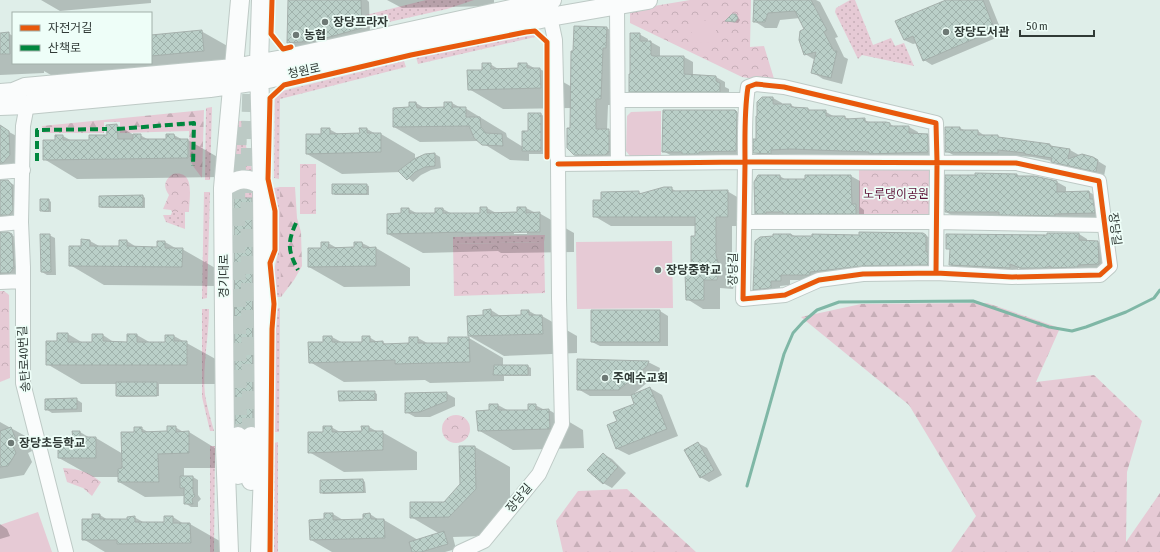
<svg xmlns="http://www.w3.org/2000/svg" width="1160" height="552" font-family="'Asap Condensed','Noto Sans KR',sans-serif">
<defs>
<pattern id="grass-dots" width="8" height="8" patternUnits="userSpaceOnUse"><rect width="8" height="8" fill="#e6cad5"/><path d="M2 2h.1M6 6h.1" fill="none" stroke="#c6aeb7" stroke-width="1.8" stroke-linecap="round"/></pattern>
<pattern id="forest-firs" width="22" height="20" patternUnits="userSpaceOnUse"><rect width="22" height="20" fill="#e6cad5"/><path d="M5 1l3.5 6h-7zM16 11l3.5 6h-7z" fill="#c6aeb7"/></pattern>
<pattern id="park-crowns" width="20" height="18" patternUnits="userSpaceOnUse"><rect width="20" height="18" fill="#e6cad5"/><path d="M2 6a3 3 0 1 1 6 0M12 15a3 3 0 1 1 6 0" fill="none" stroke="#c6aeb7"/></pattern>
<pattern id="building-cross-hatch" width="8" height="8" patternUnits="userSpaceOnUse"><rect width="8" height="8" fill="#bacfc8"/><path d="M0 0l8 8M0 8l8-8" fill="none" stroke="#a0b2ac"/></pattern>
</defs>
<rect width="100%" height="100%" fill="#dfeee9"/>
<path fill="url(#grass-dots)" d="M426 0H474L447 9 362 28V16Z
M850 0H855L873 45 891 38 895 46 904 43 914 66 862 55 858 59 835 12 836 8Z
M530 34 537 35 543 42 535 37 418 64 416 57Z
M404 61 406 67 280 99 279 179 274 178 275 97 278 92Z
M212 107 210 180H205L206 108Z
M236 121H247L246 146 254 177 229 181Z
M251 184 257 198H229V191Z
M280 187 282 208 281 297H275L274 270 278 253V213L274 188Z
M204 192H210L207 298 202 299Z
M172 212H185V229L166 222 163 215H171Z
M545 235 544 242 453 244V237Z
M275 308H280L279 432H274Z
M202 309H209C209 337 202 367 205 395 207 407 211 420 214 431H210L202 397Z
M278 442V552H273L274 443Z
M210 446H215L214 552H210Z"/>
<path fill="url(#forest-firs)" d="M204 110 202 178 193 166 190 160 189 131 120 133V122H104V133H43L42 126Z
M280 187H295L297 218 301 232 302 266 294 280 281 297Z
M987 303 1060 328 1036 382 1094 375 1142 421 1127 472 1126 542 1160 493V552H951L976 516 909 405 801 317 861 304Z
M627 489 696 552H563L556 521 578 491Z"/>
<path fill="url(#park-crowns)" d="M690 0H751L750 47 764 46 775 82 742 77 630 23V10Z
M300 164H316V214H300Z
M932 168V220H859V169Z
M173 174C196 170 189 198 189 212H172L171 210 163 209 169 195C163 187 164 180 173 174Z
M544 242 545 293 454 296 453 244Z
M0 291H4L9 295 10 378 0 382Z
M442 429a14 14 0 1 1 28 0a14 14 0 1 1-28 0Z
M63 468C81 469 88 472 101 482L92 496 83 488 67 482Z"/>
<path fill="#e6cad5" d="M692 21H716V42L692 43Z
M661 111V157L630 156 626 151 627 116 631 112Z
M672 241 673 308 577 309 576 242Z
M38 512 52 552H0V525Z"/>
<path fill="#0003" fill-rule="evenodd" d="M41 0H151V3L60 11Z
M289 0H367L369 2 370 33 296 47 288 42Z
M387 0H494V6L402 8Z
M779 0H816L820 2 838 37 835 38 844 57 848 59 842 84 823 79 812 72 815 60 805 54V29L800 18 780 20 777 28H765L754 21Z
M950 0H989L1003 35 932 65 924 60 917 43 913 44 904 40Z
M736 15 740 20 738 23 727 21Z
M607 28 618 35 613 105H608L607 130 621 136 620 159 586 161 574 155 571 129V108L503 109 469 89 483 70 490 64 500 70 519 69 527 64 536 69H540L572 87Z
M201 31 231 48 233 68 70 86 44 71V73L0 75V34L8 33 13 36V63H151V36Z
M639 34 648 39V42H651L660 47V57H684L693 62V76L716 77 725 82V87L729 89V96H638L630 91Z
M762 98H773L782 103V105H791L796 108 808 109 813 112H826L835 117H845L850 120H865L870 123 890 124 895 127H909L918 132V134L927 135 936 140 937 156H875L800 154H779V158L763 157 754 152Z
M416 103 426 109 445 108 452 103 461 108H465L506 133 507 137 523 147 529 132 541 114 546 118V154H529V161L510 160 479 141 420 142 394 127 410 108Z
M734 111 743 116 745 156H672L663 151Z
M117 125 134 135H140L149 140H167V135H174L183 140H188L221 159 222 177 77 179 44 159 56 141V136H63L72 141H90L108 136Z
M0 128H2L20 138 27 165 0 170Z
M960 128 966 131H978L985 136H998L1003 139 1050 145 1055 147 1070 150 1079 155 1078 157 1093 158 1106 166 1104 176 1061 166 1052 161 1032 157 1007 155V157L955 156 946 151Z
M329 129 340 135 361 134 367 129 376 134H381L415 154V159L435 154 440 157 441 168 431 170 421 175 413 182 401 172 342 174 307 154 322 135Z
M976 174 1017 175 1021 177 1057 182 1066 187V193L1089 192 1098 197 1103 217 1063 219 955 217 946 212 976 176Z
M780 176 786 180H806V176H851L860 181V207L864 210V218H765L756 213Z
M0 181H7L16 186 21 215 0 217Z
M366 185 369 186V195H335L333 193Z
M671 188 677 192 727 191 744 201V226H732V265L736 279 733 289 720 288V309H703L687 299 692 274 696 237V226H611L594 216 602 201 639 192 642 194Z
M143 196 145 198V208H102L100 207Z
M251 199 254 201 256 427 248 429 236 426Z
M49 200 51 202V212H44L42 211Z
M481 208H487L496 213H518L526 208 536 213H539L574 233V252L501 253 498 251 423 253 388 234 402 214 409 209 418 214H436L443 209 452 214H481ZM514 232H527V234H514Z
M0 233H8L17 238 23 273 0 278Z
M791 234 796 237 923 234 932 239 936 269 817 280H790V285L780 286V292L762 294 754 289Z
M1079 234 1087 239V241L1098 242 1107 247 1108 269 1030 273 1018 268V273L959 270 950 265 951 250 947 248 1048 236Z
M49 235 55 238 56 275H47L42 272Z
M90 241 101 247H120L127 241 138 248H158V242H165L177 249H182L217 269V286L104 285 70 265 82 247Z
M328 243 337 248H355V243H362L372 248H376L410 268V286L344 287 309 267 322 249Z
M491 310 502 317 522 316 529 311 538 316H542L577 336V353L504 356 469 336 484 316V311Z
M660 311 668 316V346H600L592 342Z
M68 334 83 343H93L103 335 115 343H128V335H137L151 343H166L174 336 221 362V384H159V396L120 397 117 395V384H81L47 364 58 342Z
M332 337 343 343H363L369 337 379 343 383 342 387 345 410 344 418 338 429 344H449L469 338 503 358V366H528L531 368V376H504V381L430 383 425 380 344 382 310 362 324 343Z
M648 362 660 368 659 373 631 396H590L578 389Z
M650 388 662 395 678 436 629 455 617 449 608 426 618 421Z
M374 392 377 394V401H342L340 400Z
M446 393 455 398V406L430 417H415L406 412Z
M76 399 82 403V412L52 413 46 409Z
M498 405 509 411H529L535 405 545 410H549L583 430 584 448 513 450 478 430Z
M0 422 27 437 32 451 28 453 32 462 24 475 0 479Z
M175 427 185 433 189 432 215 448V468H184V477H193L198 480V495L201 499 198 502V507H191L185 503V496L145 497 119 482V477H93L59 458 74 439 73 432H80L90 438H96L123 454 135 433 141 428 150 433 168 432Z
M331 427 342 433 363 432 369 427 378 432H382L417 452V470L344 472 309 452 324 433Z
M698 443 707 448 722 475 709 482 700 477Z
M460 447H475L510 467V509L484 536 453 537 456 549 445 552H332L311 540 325 520 333 514 343 520H364L370 514 379 520H384L418 540 440 534 411 517 444 503 461 484Z
M603 454 612 459 626 473 612 488 603 483Z
M363 480 365 482 366 493 323 494 321 492Z
M93 515H100L108 520H128L134 517 145 523H165L173 517 184 524H190L225 544V552H105L83 539 93 520Z
M0 524 7 529 10 536 0 539Z"/>
<g fill="none" stroke-linecap="round" stroke-linejoin="round">
<path stroke="#7fb7a6" stroke-width="3" d="M747 486 784 354 793 333 803 322 817 310 839 302 973 301 1049 327 1072 331 1086 327 1126 312 1154 298 1160 290"/>
</g>
<path fill="url(#building-cross-hatch)" stroke="#a5b0ac" d="M288 0H361L362 28 315 41 287 43Z
M754 0H811L827 30 824 32 834 51H837L831 78 811 73 816 52 804 55 799 40 800 31 804 29 795 11 768 13 765 22H753Z
M946 0H983L995 30 923 61 913 36 904 40 895 21Z
M732 14H736L738 18 735 22 725 21Z
M574 26 607 27 606 48H603L601 99H596V129H609V152L605 155H574L567 148V128H570L571 51H573Z
M202 30 204 51 151 56V35Z
M9 32 10 54H0V33Z
M630 33H640V41H651V55L653 56H684V74L716 76V81L720 83V92H629V74H630Z
M482 63H491V69L518 68V63H527V68H540L541 88 468 90 467 70H482Z
M762 97H773V104H791V107L808 108V110H826V116H845V119L865 118V122H886L890 123V126H909V133L928 134V152L869 154V152L791 149 771 150V154L753 153V139H756V116H757V102Z
M409 102H416L417 108 444 107V102H452V107H466V117H480L481 127 486 133 502 134 503 146 482 145 474 138 469 126 393 127V108L409 107Z
M663 110H735L737 112 736 151 699 152V154H682V152H662Z
M528 113H541V151H522V131H528Z
M117 124 118 139H133V134H141V139H166V134H174L175 139H188V158L43 160V140H55V135H63V140H89V135H107L106 125Z
M0 125 9 131 10 155 3 163H0Z
M945 127H960V130H978V135H998V137L1050 144V146L1070 149 1068 159 1082 154 1093 157 1098 160 1096 172 1051 162 1052 158 1025 154V153L998 150V153L945 152Z
M321 128H330V134L360 133 359 128H367V133H381V152L306 154V134H321Z
M435 153V166L425 167 415 172 407 180 398 171 414 159 425 154Z
M975 173 1017 174V176H1034L1057 181V192L1089 191 1090 199H1093L1095 213 1055 214V216L999 215V212H945V175H975Z
M758 175H780V179H805V175H851L852 204H856V214H783V212H766V214H755L754 182Z
M0 180H8L12 185 13 210 9 215H0Z
M332 184H367V194H332Z
M664 187H672V191L728 190V217H716V255L720 269 717 280H704V300H686L685 273H691V236H695V217H593V200H601V192L639 191V194Z
M143 195V207H99V196Z
M234 198H252L253 426H251L244 428 238 426H235Z
M40 199H49V211H40Z
M480 207H487V213L517 212V207H526V213L540 212V232L465 233V232L387 234V214L401 213V208H409V213H435V208H443V213H480Z
M0 232H8L12 234 14 268 10 273H0Z
M859 232 923 233 926 235V252H928V265L863 266 810 272V275H781V281H771V288L753 290 755 241 760 237 773 236V234H791V236H812V234L859 235Z
M1047 233H1079V240L1098 241 1099 264 1078 265V267L1051 268V266L1044 268H1020L1010 264V268L949 265 950 249H946V234L1047 235Z
M40 234H50L51 272H41Z
M81 239 90 240V246H119V240H127V246L157 247V241H165V248H183L182 267 69 266V246H81Z
M321 242H329L328 248 354 247V242H362L363 248 376 247V266L308 267V248H321Z
M491 309V316L521 315V310H529V315H542L543 334 468 336 467 316 483 315V310Z
M591 310H660V342H591Z
M57 333H68V342H92V334H103V341L127 342V334H137V342H165V335H174V341H187V365H46V341H57Z
M323 336H332V342H362V336H370V342L383 341V344L409 343V337H418V343H448V337H469L470 362 395 364V360L309 363 308 342H323Z
M577 359 649 361 647 366 619 390H577Z
M494 365H528V375H493Z
M116 382H157V396H116Z
M650 387 667 429 616 449 607 425 617 421 613 412 634 404 631 395Z
M338 391H375V400L339 401Z
M447 392V401L420 412 405 413V393Z
M77 398V409L45 410V399Z
M489 404H498V410H528V404H536V410L549 409 550 429 478 431 476 411 489 410Z
M167 426H176V432L189 431V453L158 454 159 482H118V469L122 468 121 432H134V427H142V432L167 431Z
M323 426H332V432L362 431 361 426H369V431H383V450L308 453V432H323Z
M11 427 17 442 12 444 16 453 8 466 0 467V431Z
M72 431H80V437H96V458H58V438H73Z
M698 442 714 470 700 478 684 450Z
M459 446H475L476 489 449 517 410 518V502H444L460 484Z
M603 453 618 467 603 484 587 470Z
M180 476H193V491L195 496 192 499 193 504H184V488H180Z
M363 479 364 492 320 493V480Z
M324 513H333V520L363 519V514L370 513 371 519H384L385 538 310 540 309 520 324 519Z
M92 514H100V519H127V517L135 516V522H164V516H173V523H190L191 543 117 544V540H82V519H92Z
M444 531 448 544 421 552H412L409 542Z"/>
<g fill="none" stroke-linecap="round" stroke-linejoin="round">
<path stroke="#bccac5" stroke-width="18" stroke-dasharray="18 9" stroke-linecap="butt" d="M238 127 236 201 238 436
M251 436C251 315 247 194 252 73"/>
<defs>
<path id="minor" d="M617 5 618 163
M618 100H746
M27 105 23 126 21 222 23 267V383L66 552
M558 164 745 162 1016 163 1099 181 1110 266 1100 275 1012 277 936 273 863 274 819 280 785 295 743 299C744 254 744 209 745 164 745 138 744 112 748 87L756 84 784 87 936 123 937 162 936 273
M0 172 23 170
M744 222H936L1105 225
M0 224 21 222
M0 282 23 281
M460 552 484 541 539 474 562 424 559 298 558 164 555 40 548 7"/>
<path id="major" d="M0 93 13 92 25 87 234 68 283 59 552 0
M0 106 27 105 210 88 259 81 550 17 648 0
M223 188C238 178 247 176 262 186
M238 436V475
M251 481V436
M229 552 225 447 223 188 240 0
M260 552 264 446 262 186 259 63 261 0"/>
</defs>
<use href="#minor" stroke="#becac6" stroke-width="16"/>
<use href="#major" stroke="#becac6" stroke-width="20"/>
<use href="#minor" stroke="#fafcfc" stroke-width="14"/>
<use href="#major" stroke="#fafcfc" stroke-width="18"/>
<path stroke="#00873e" stroke-width="4" stroke-dasharray="8 4" stroke-linecap="butt" d="M117 129 194 123 193 166
M37 161V130L107 129
M296 223C287 243 288 251 298 270"/>
<defs>
<path id="cycleway" d="M272 0 271 34 283 49 291 47
M558 164 745 162 1016 163 1099 181 1110 266 1100 275 1012 277 936 273 863 274 819 280 785 295 743 299C744 254 744 209 745 164 745 138 744 112 748 87L756 84 784 87 936 123 937 162 936 273
M270 552 272 329 274 304 270 263 275 250V211L268 179 270 98 284 85 411 55 526 32 535 31 547 42V157"/>
</defs>
<use href="#cycleway" stroke="#eefef8" stroke-width="8"/>
<use href="#cycleway" stroke="#e8590c" stroke-width="5"/>
</g>
<g fill="#6d7975" stroke="#eefef8" stroke-width="1.5">
<circle cx="325" cy="22" r="4"/>
<circle cx="946" cy="32" r="4"/>
<circle cx="296" cy="35" r="4"/>
<circle cx="658" cy="270" r="4"/>
<circle cx="605" cy="378" r="4"/>
<circle cx="11" cy="443" r="4"/>
</g>
<g text-anchor="middle" dominant-baseline="central" stroke-width="3.5" stroke-linejoin="round" paint-order="stroke">
<g font-size="12" font-weight="bold" fill="#303a36" stroke="#eefef8" text-anchor="start">
<text x="333" y="22">장당프라자</text>
<text x="954" y="32">장당도서관</text>
<text x="304" y="35">농협</text>
<text x="666" y="270">장당중학교</text>
<text x="613" y="378">주예수교회</text>
<text x="19" y="443">장당초등학교</text>
</g>
<g font-size="12" fill="#303a36" stroke="#eefef8">
<text transform="translate(304 71) rotate(-12)">청원로</text>
<text transform="translate(1115 229) rotate(83)">장당길</text>
<text transform="translate(733 269) rotate(-89)">장당길</text>
<text transform="translate(224 276) rotate(-90)">경기대로</text>
<text transform="translate(24 359) rotate(-93)">송탄로40번길</text>
<text transform="translate(519 498) rotate(-50)">장당길</text>
</g>
<g font-size="12" fill="#5e1238" stroke="#eefef8">
<text x="896" y="194">노루댕이공원</text>
</g>
</g>
<rect x="12" y="12" width="140" height="52" fill="#eefef8" stroke="#a2b0aa"/>
<rect x="20" y="25" width="20" height="6" fill="#e8590c" stroke="#a2b0aa"/>
<text x="48" y="32" font-size="12" fill="#303a36">자전거길</text>
<rect x="20" y="45" width="20" height="6" fill="#00873e" stroke="#a2b0aa"/>
<text x="48" y="52" font-size="12" fill="#303a36">산책로</text>
<path d="M1020 30v6h74v-6" fill="none" stroke="#303a36" stroke-width="2"/>
<text x="1026" y="30" font-size="12" fill="#303a36" stroke="#eefef8" stroke-width="3" paint-order="stroke">50 m</text>
</svg>
